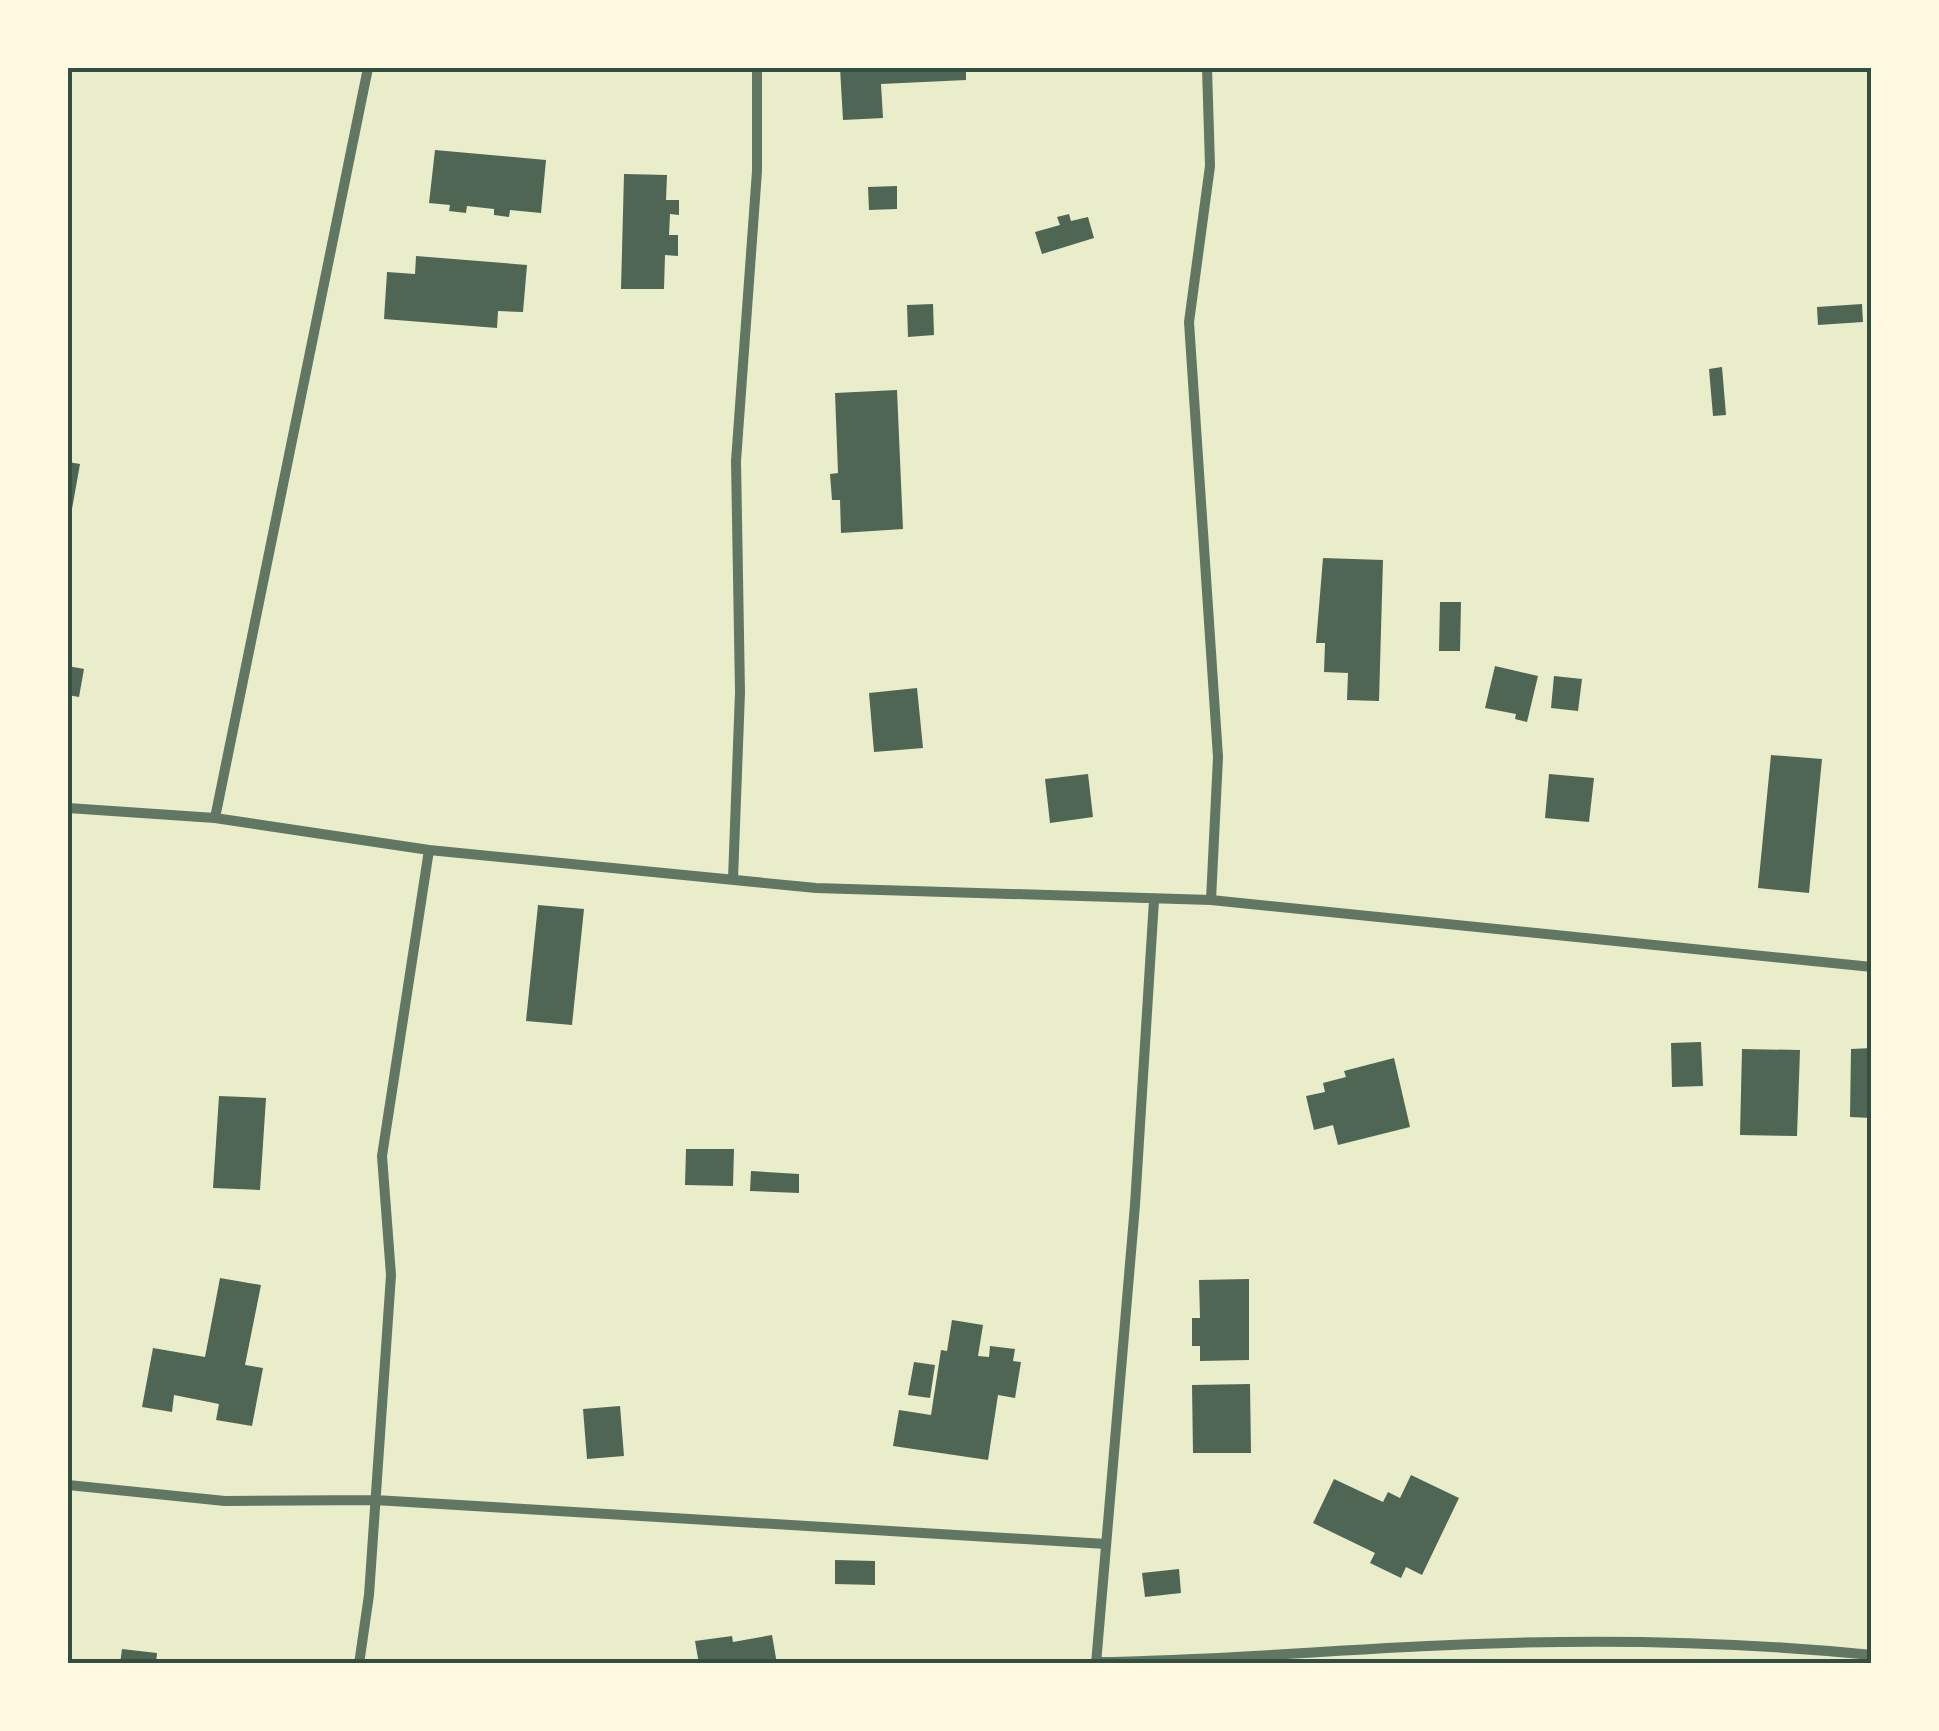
<svg xmlns="http://www.w3.org/2000/svg" width="1939" height="1731" font-family="Cabin,sans-serif">
<rect width="100%" height="100%" fill="#e9edc9"/>
<path fill="#4f6655" d="M840 68H966V80L881 84 883 118 843 120Z
M435 150 546 160 541 213 510 210 509 217 494 215V209L467 206 466 213 449 211 450 205 429 203Z
M624 174 667 175 666 200H679V215L670 214 669 235H678V256L665 255 664 289H621Z
M897 186V209L869 210 868 187Z
M1069 214 1071 221 1088 217 1094 238 1042 254 1035 232 1060 225 1057 217Z
M416 256 527 265 523 312 498 311 497 328 384 319 387 272 415 274Z
M933 304 934 335 908 337 907 305Z
M1862 304 1863 322 1818 325 1817 307Z
M1722 367 1726 415 1713 416 1709 369Z
M897 390 903 529 841 533 840 500H832L830 474 838 473 835 393Z
M68 462 80 464 69 526 68 525Z
M1323 558 1383 560 1379 701 1347 700 1348 673 1324 672 1325 643H1316Z
M1440 602H1461L1460 651H1439Z
M68 666 84 669 79 697 68 695Z
M1495 666 1538 676 1527 722 1515 719 1516 714 1485 708Z
M1554 676 1582 679 1578 711 1551 708Z
M917 688 923 748 874 752 869 693Z
M1771 755 1822 759 1809 893 1758 888Z
M1088 774 1093 817 1050 823 1045 779Z
M1549 774 1594 778 1589 822 1545 818Z
M538 905 584 909 572 1025 526 1021Z
M1701 1042 1703 1086 1672 1087 1671 1043Z
M1872 1048V1118L1850 1117 1851 1049Z
M1742 1049 1800 1050 1797 1136 1740 1135Z
M1394 1058 1410 1127 1338 1145 1333 1125 1314 1130 1306 1096 1325 1092 1323 1083 1346 1077 1344 1071Z
M219 1096 266 1098 260 1190 213 1188Z
M686 1149H734L733 1186 685 1185Z
M751 1171 799 1174V1193L750 1191Z
M220 1278 261 1285 245 1365 263 1368 252 1426 216 1420 219 1404 174 1395 172 1412 142 1407 153 1348 205 1357Z
M1249 1279V1360L1200 1361V1346H1192V1318H1200L1199 1280Z
M952 1320 983 1325 978 1356 989 1357 990 1346 1015 1349 1013 1361 1021 1362 1015 1398 998 1395 988 1460 893 1446 899 1410 931 1415 941 1350 947 1351Z
M914 1362 935 1365 930 1398 908 1395Z
M1250 1384 1251 1453H1193L1192 1385Z
M620 1406 624 1456 587 1459 583 1409Z
M1411 1475 1459 1498 1422 1575 1406 1567 1401 1578 1370 1563 1375 1553 1313 1523 1334 1479 1383 1502 1388 1492 1400 1498Z
M835 1560 875 1561V1585L835 1584Z
M1179 1569 1181 1593 1145 1597 1142 1573Z
M772 1635 777 1664H699L695 1641 732 1636 733 1642Z
M122 1649 157 1653 156 1664H120Z"/>
<g fill="none" stroke-linecap="round" stroke-linejoin="round">
<path stroke="#617663" stroke-width="10" d="M1207 68 1210 166 1189 322 1218 757 1211 900
M68 808 215 818 429 850 816 888 1211 900 1872 967
M215 818 368 68
M733 879 740 692 736 461 757 171V68
M68 1485 225 1501 375 1500 1106 1544
M1096 1662C1223 1661 1349 1648 1476 1644 1607 1639 1741 1642 1872 1655
M359 1664 369 1595 391 1275 382 1156 429 850
M1096 1664 1135 1205 1154 900"/>
</g>
<rect width="1939" height="1731" fill="none" stroke="#fefae0" stroke-width="140"/>
<rect x="70" y="70" width="1799" height="1591" fill="none" stroke="#344e41" stroke-width="4"/>
</svg>
